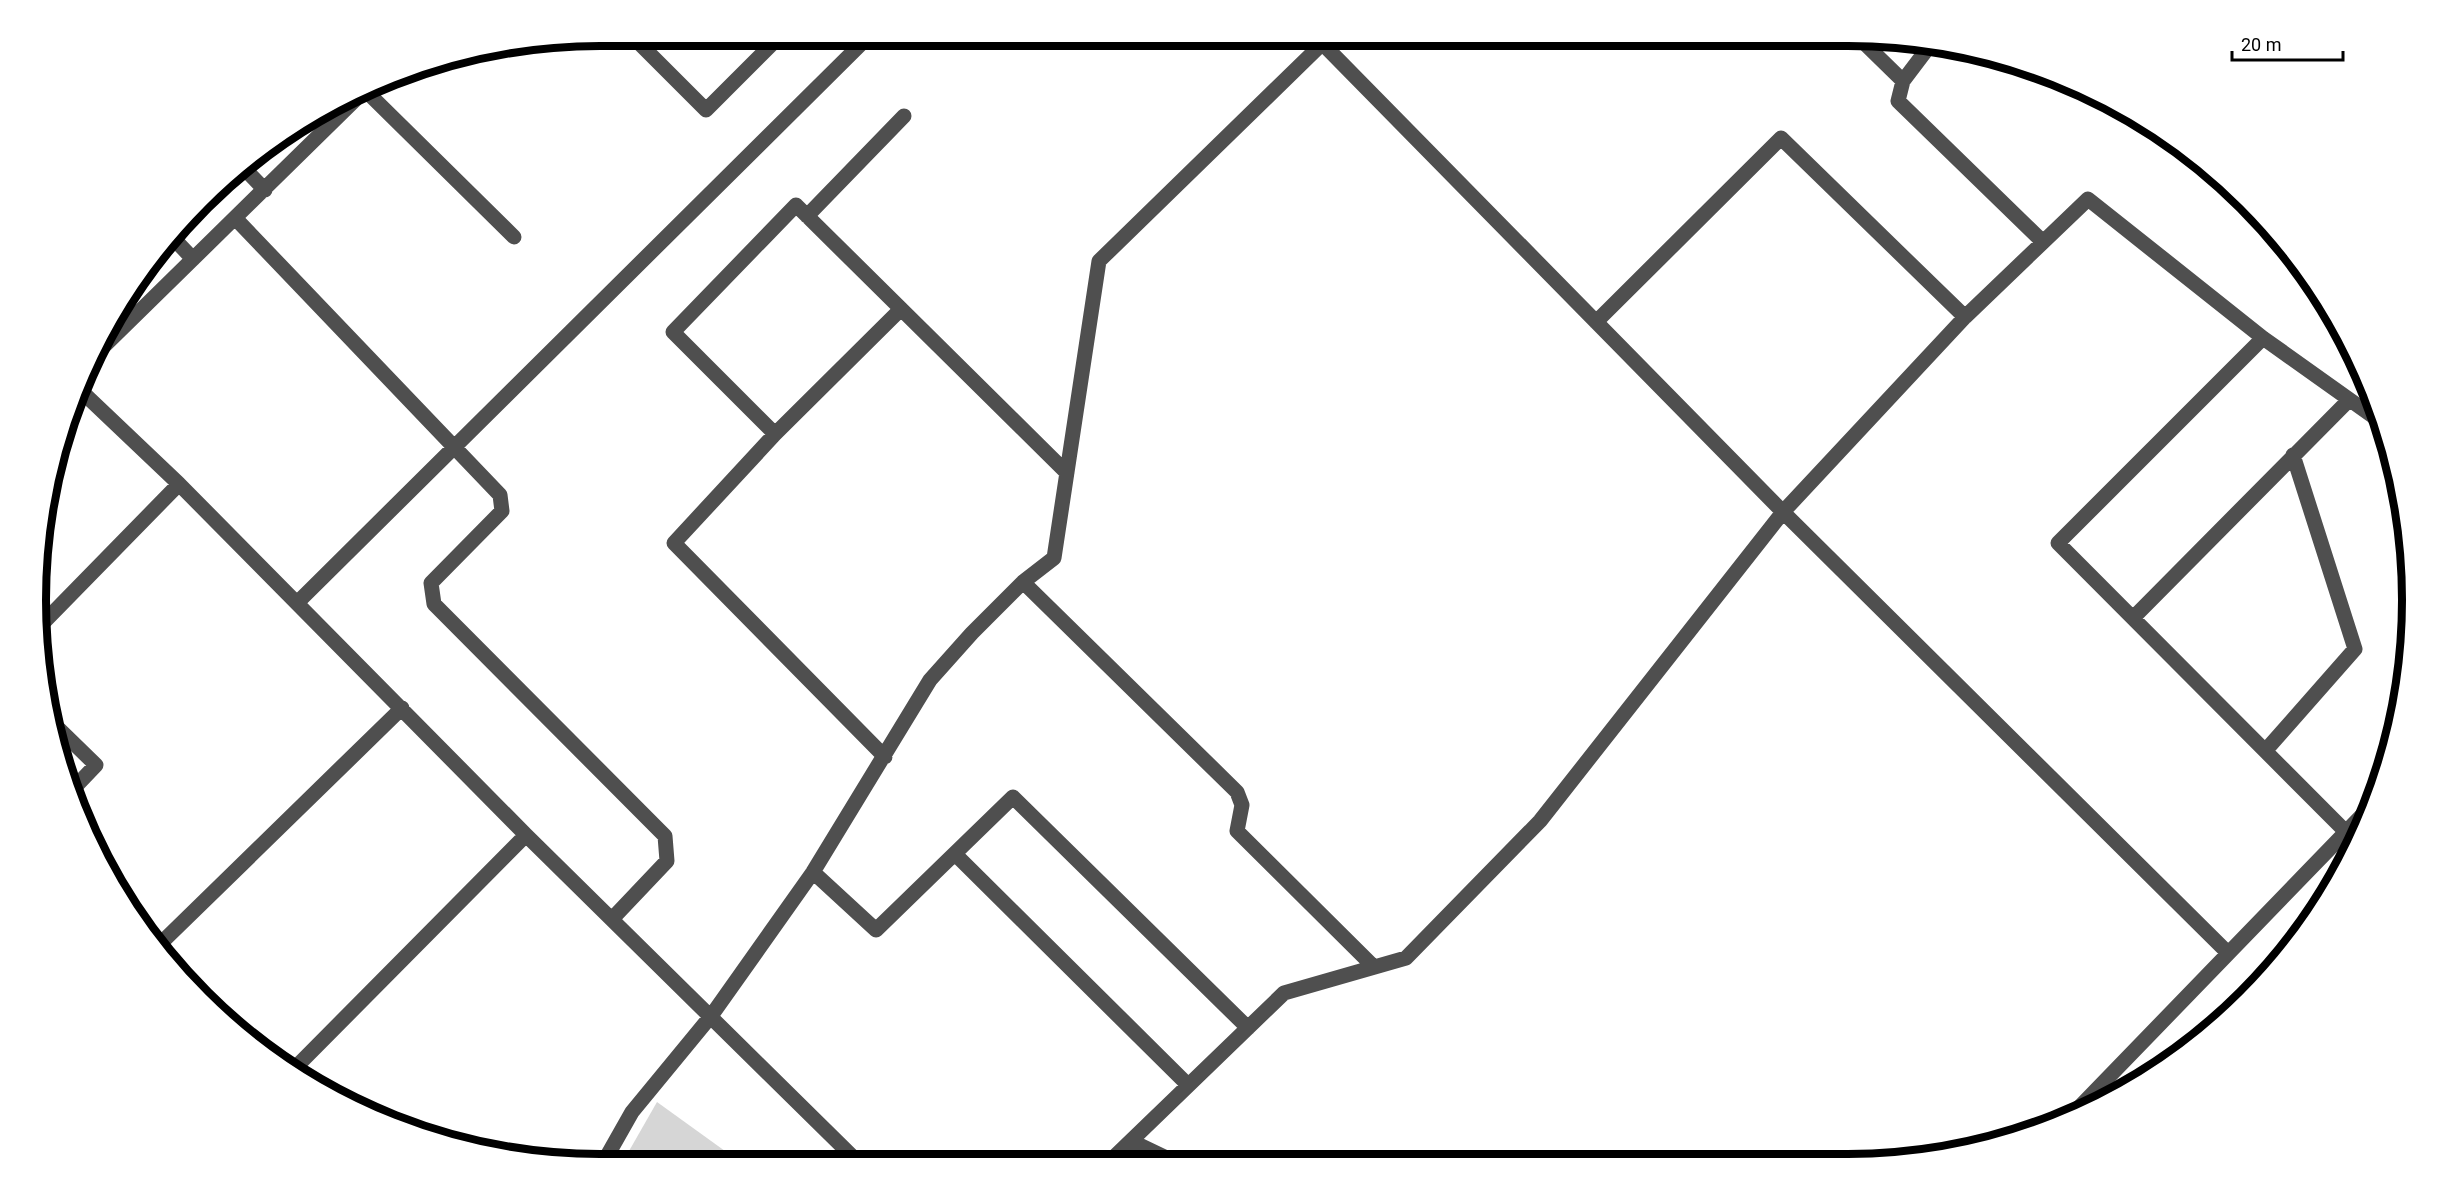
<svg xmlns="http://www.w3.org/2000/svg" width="2448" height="1201" font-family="Roboto,sans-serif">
<rect width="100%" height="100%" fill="#fff"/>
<path fill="#d6d6d6" d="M657 1102 743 1164 621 1165Z"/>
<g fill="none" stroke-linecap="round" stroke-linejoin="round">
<path stroke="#4f4f4f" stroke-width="15" d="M632 36 706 110 780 36
M1316 37 1783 512 2228 953
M1858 37 1903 81 1931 44
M1903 81 1898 101 2043 242
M368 93 514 237
M243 167 265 190
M807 216 904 116
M236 219 500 495 502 511 431 583 434 604 665 836 667 861 612 919
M175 240 193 259
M1596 322 1781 138 1965 317
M2263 338 2058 543 2346 832
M93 357 355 100
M78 388 179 484 526 835 860 1164
M775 434 673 332 796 205 1067 473
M1023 582 1237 792 1242 805 1237 831 1374 967
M297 603 869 36
M2133 618 2349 400
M43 623 179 484
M57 727 96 765 75 787
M2266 750 2355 649 2293 455
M885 757 674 543 775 434 901 309
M955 854 1188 1085
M813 872 876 930 1013 797 1248 1028
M156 948 402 708
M296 1067 526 835
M2067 1120 2373 804
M1131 1141 1177 1163
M1108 1163 1284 993 1406 958 1540 821 1783 512 1965 317 2088 199 2263 338 2381 422
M602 1165 632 1112 711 1016 813 872 930 680 972 633 1023 582 1054 558 1099 261 1330 36"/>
</g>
<path d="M0 0H2448V1201H0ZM600 46H1848A554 554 0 0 1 2402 600V600A554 554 0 0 1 1848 1154H600A554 554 0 0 1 46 600V600A554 554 0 0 1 600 46Z" fill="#fff" fill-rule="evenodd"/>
<path fill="none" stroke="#000" stroke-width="8" d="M600 46H1848A554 554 0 0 1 2402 600V600A554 554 0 0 1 1848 1154H600A554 554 0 0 1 46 600V600A554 554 0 0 1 600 46Z"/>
<path d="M2232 51v9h111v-9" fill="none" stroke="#000000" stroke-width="3"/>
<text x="2241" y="51" font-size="18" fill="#000000" stroke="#ffffff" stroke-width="4.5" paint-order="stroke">20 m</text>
</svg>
